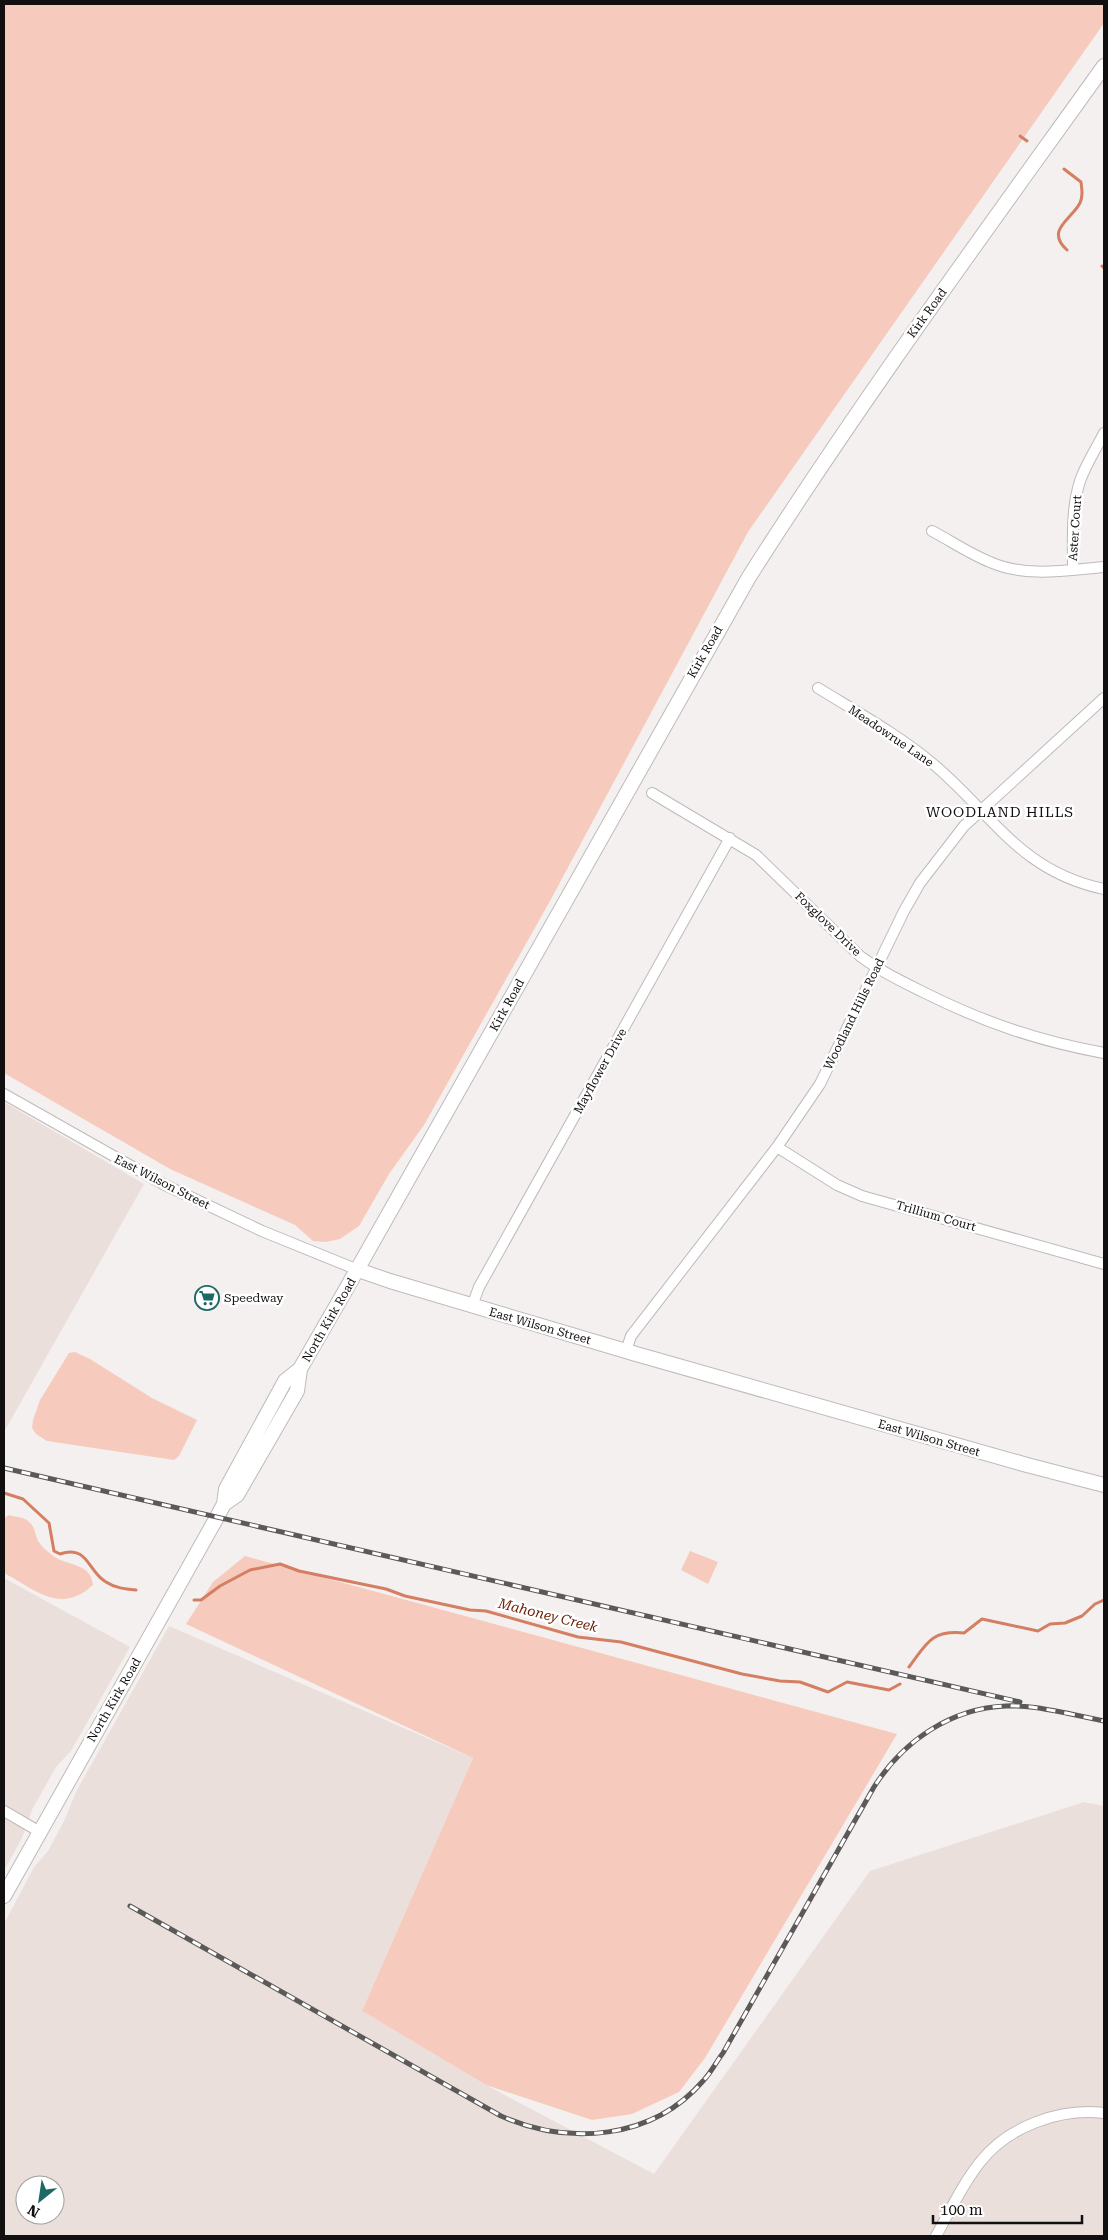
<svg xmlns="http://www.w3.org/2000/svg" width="1108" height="2240" font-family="'Roboto Serif',serif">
<rect width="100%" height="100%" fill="#f4f0ef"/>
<path fill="#ebdfdb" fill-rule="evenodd" d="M4 1102 144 1184 4 1432Z
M4 1578 130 1647 71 1751 56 1767 32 1810 22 1838 4 1871Z
M169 1626 473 1758 362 2011 486 2085 654 2174 870 1871 1084 1802 1104 1806V2236H4V1924L34 1867 48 1851 64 1821 77 1790ZM25 2185H55V2215H25Z"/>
<path fill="#f6cbbd" d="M4 4H1104V23L748 532 550 901 424 1125 389 1174 359 1226 340 1239 326 1242 313 1241 295 1225 170 1169 4 1073Z
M75 1352 90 1359 152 1398 197 1420 179 1456 174 1460 47 1441 36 1434 32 1428 33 1420 40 1400 69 1353Z
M9 1515C15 1517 24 1517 28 1521 35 1526 35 1534 38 1541 42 1547 49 1553 55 1557 68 1566 91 1563 93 1585 60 1615 36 1590 4 1573V1518Z
M690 1551 718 1562 708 1584 681 1570Z
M245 1556 897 1734 705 2058 679 2092 632 2114 592 2120 486 2085 362 2011 473 1758 186 1624 213 1582Z"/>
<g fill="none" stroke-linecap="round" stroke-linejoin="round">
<path stroke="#d47e62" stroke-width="3" d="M1020 136 1027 141
M1064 169 1081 182C1082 190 1083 196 1080 203 1071 220 1045 230 1067 250
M1102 266 1104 268
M4 1493 23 1499 49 1523 54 1551 60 1554C88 1544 88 1572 106 1582 115 1588 125 1589 136 1590
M194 1600H201L220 1586 250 1570 280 1564 299 1571 386 1589 405 1596 470 1610 486 1611 578 1637 621 1642 742 1674 780 1681 800 1682 828 1692 847 1682 889 1690 900 1684
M909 1667C927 1643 931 1630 964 1633L982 1619 1038 1631 1050 1624 1065 1623 1082 1616 1095 1604 1104 1600"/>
<defs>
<path id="street" d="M932 531C951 541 970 554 990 562 1026 578 1067 570 1104 567
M1073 569C1073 540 1071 509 1080 481 1086 464 1096 449 1104 433
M818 688C857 712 897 734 932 763 993 814 1019 871 1104 889
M652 793 756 855 860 956C880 971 901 981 923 992 983 1022 1038 1041 1104 1053
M4 1094 163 1184 262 1231 358 1270
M777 1147 837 1185 862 1196 1104 1264
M472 1306 479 1287 730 838
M626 1351 631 1336 777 1147 820 1084 904 911 920 883 964 826 1104 698
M4 1811 40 1832
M936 2236C950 2211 963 2183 981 2161 1009 2126 1060 2108 1104 2113"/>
<path id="secondary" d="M358 1270 390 1281 636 1354 1027 1465 1104 1485
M224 1504 237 1495 297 1391 300 1369
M4 1896 216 1519 224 1504 226 1489 285 1381 300 1369 349 1284 749 577C860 402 983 235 1104 66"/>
</defs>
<use href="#street" stroke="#bebab9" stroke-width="12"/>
<use href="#secondary" stroke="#bebab9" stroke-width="16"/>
<use href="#street" stroke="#fff" stroke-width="10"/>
<use href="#secondary" stroke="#fff" stroke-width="14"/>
<defs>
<path id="rail" d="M4 1468 1020 1702
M1066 1713 1104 1721
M130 1906 501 2116C569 2146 652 2140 703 2081 711 2073 716 2062 723 2053L874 1787C903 1741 951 1708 1006 1706 1028 1705 1050 1710 1071 1714"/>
</defs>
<use href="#rail" stroke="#5c5a59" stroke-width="5"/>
<use href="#rail" stroke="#fff" stroke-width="3" stroke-dasharray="9" stroke-linecap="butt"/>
</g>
<defs>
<symbol id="supermarket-ring" viewBox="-11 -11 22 22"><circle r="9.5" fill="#fff" stroke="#1d6964" stroke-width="1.5"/><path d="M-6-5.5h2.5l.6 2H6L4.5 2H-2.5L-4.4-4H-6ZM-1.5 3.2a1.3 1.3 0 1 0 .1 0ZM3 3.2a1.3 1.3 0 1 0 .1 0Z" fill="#1d6964"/></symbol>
</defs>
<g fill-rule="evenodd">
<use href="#supermarket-ring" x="193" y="1284" width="28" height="28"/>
</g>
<g text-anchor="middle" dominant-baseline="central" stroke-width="5" stroke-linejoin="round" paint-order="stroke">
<g font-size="12" fill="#110f0f" stroke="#fff">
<text transform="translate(927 313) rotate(-54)">Kirk Road</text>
<text transform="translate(1075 528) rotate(-86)">Aster Court</text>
<text transform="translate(705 652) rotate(-60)">Kirk Road</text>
<text transform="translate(891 736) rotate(34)">Meadowrue Lane</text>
<text transform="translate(828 924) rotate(44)">Foxglove Drive</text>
<text transform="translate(507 1005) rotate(-61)">Kirk Road</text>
<text transform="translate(854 1014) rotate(-64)">Woodland Hills Road</text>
<text transform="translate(600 1071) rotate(-61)">Mayflower Drive</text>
<text transform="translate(162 1182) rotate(27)">East Wilson Street</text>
<text transform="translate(936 1216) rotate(16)">Trillium Court</text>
<text transform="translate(329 1320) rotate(-60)">North Kirk Road</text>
<text transform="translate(540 1326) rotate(16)">East Wilson Street</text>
<text transform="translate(929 1438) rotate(16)">East Wilson Street</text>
<text transform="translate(114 1700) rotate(-60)">North Kirk Road</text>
</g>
<g font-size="12" fill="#110f0f" stroke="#fff" text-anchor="start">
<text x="224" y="1298">Speedway</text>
</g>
<g font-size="14" letter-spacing="1" fill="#110f0f" stroke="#fff">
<text x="1000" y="812">WOODLAND HILLS</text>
</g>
<g font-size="14" font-style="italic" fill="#6b1e00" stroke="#fff">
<text transform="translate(548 1615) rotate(14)">Mahoney Creek</text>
</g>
</g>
<rect width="1108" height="2240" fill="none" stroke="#110f0f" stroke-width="10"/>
<g transform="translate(40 2200) rotate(210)"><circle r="24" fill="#ffffff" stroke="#a09f9f"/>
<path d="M0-4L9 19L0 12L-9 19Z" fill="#1d6964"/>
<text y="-8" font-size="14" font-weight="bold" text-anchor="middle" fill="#110f0f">N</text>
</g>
<path d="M933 2215v8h149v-8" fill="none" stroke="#110f0f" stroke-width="2.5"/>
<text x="940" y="2215" font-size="15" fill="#110f0f" stroke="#ffffff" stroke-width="4" paint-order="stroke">100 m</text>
</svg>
